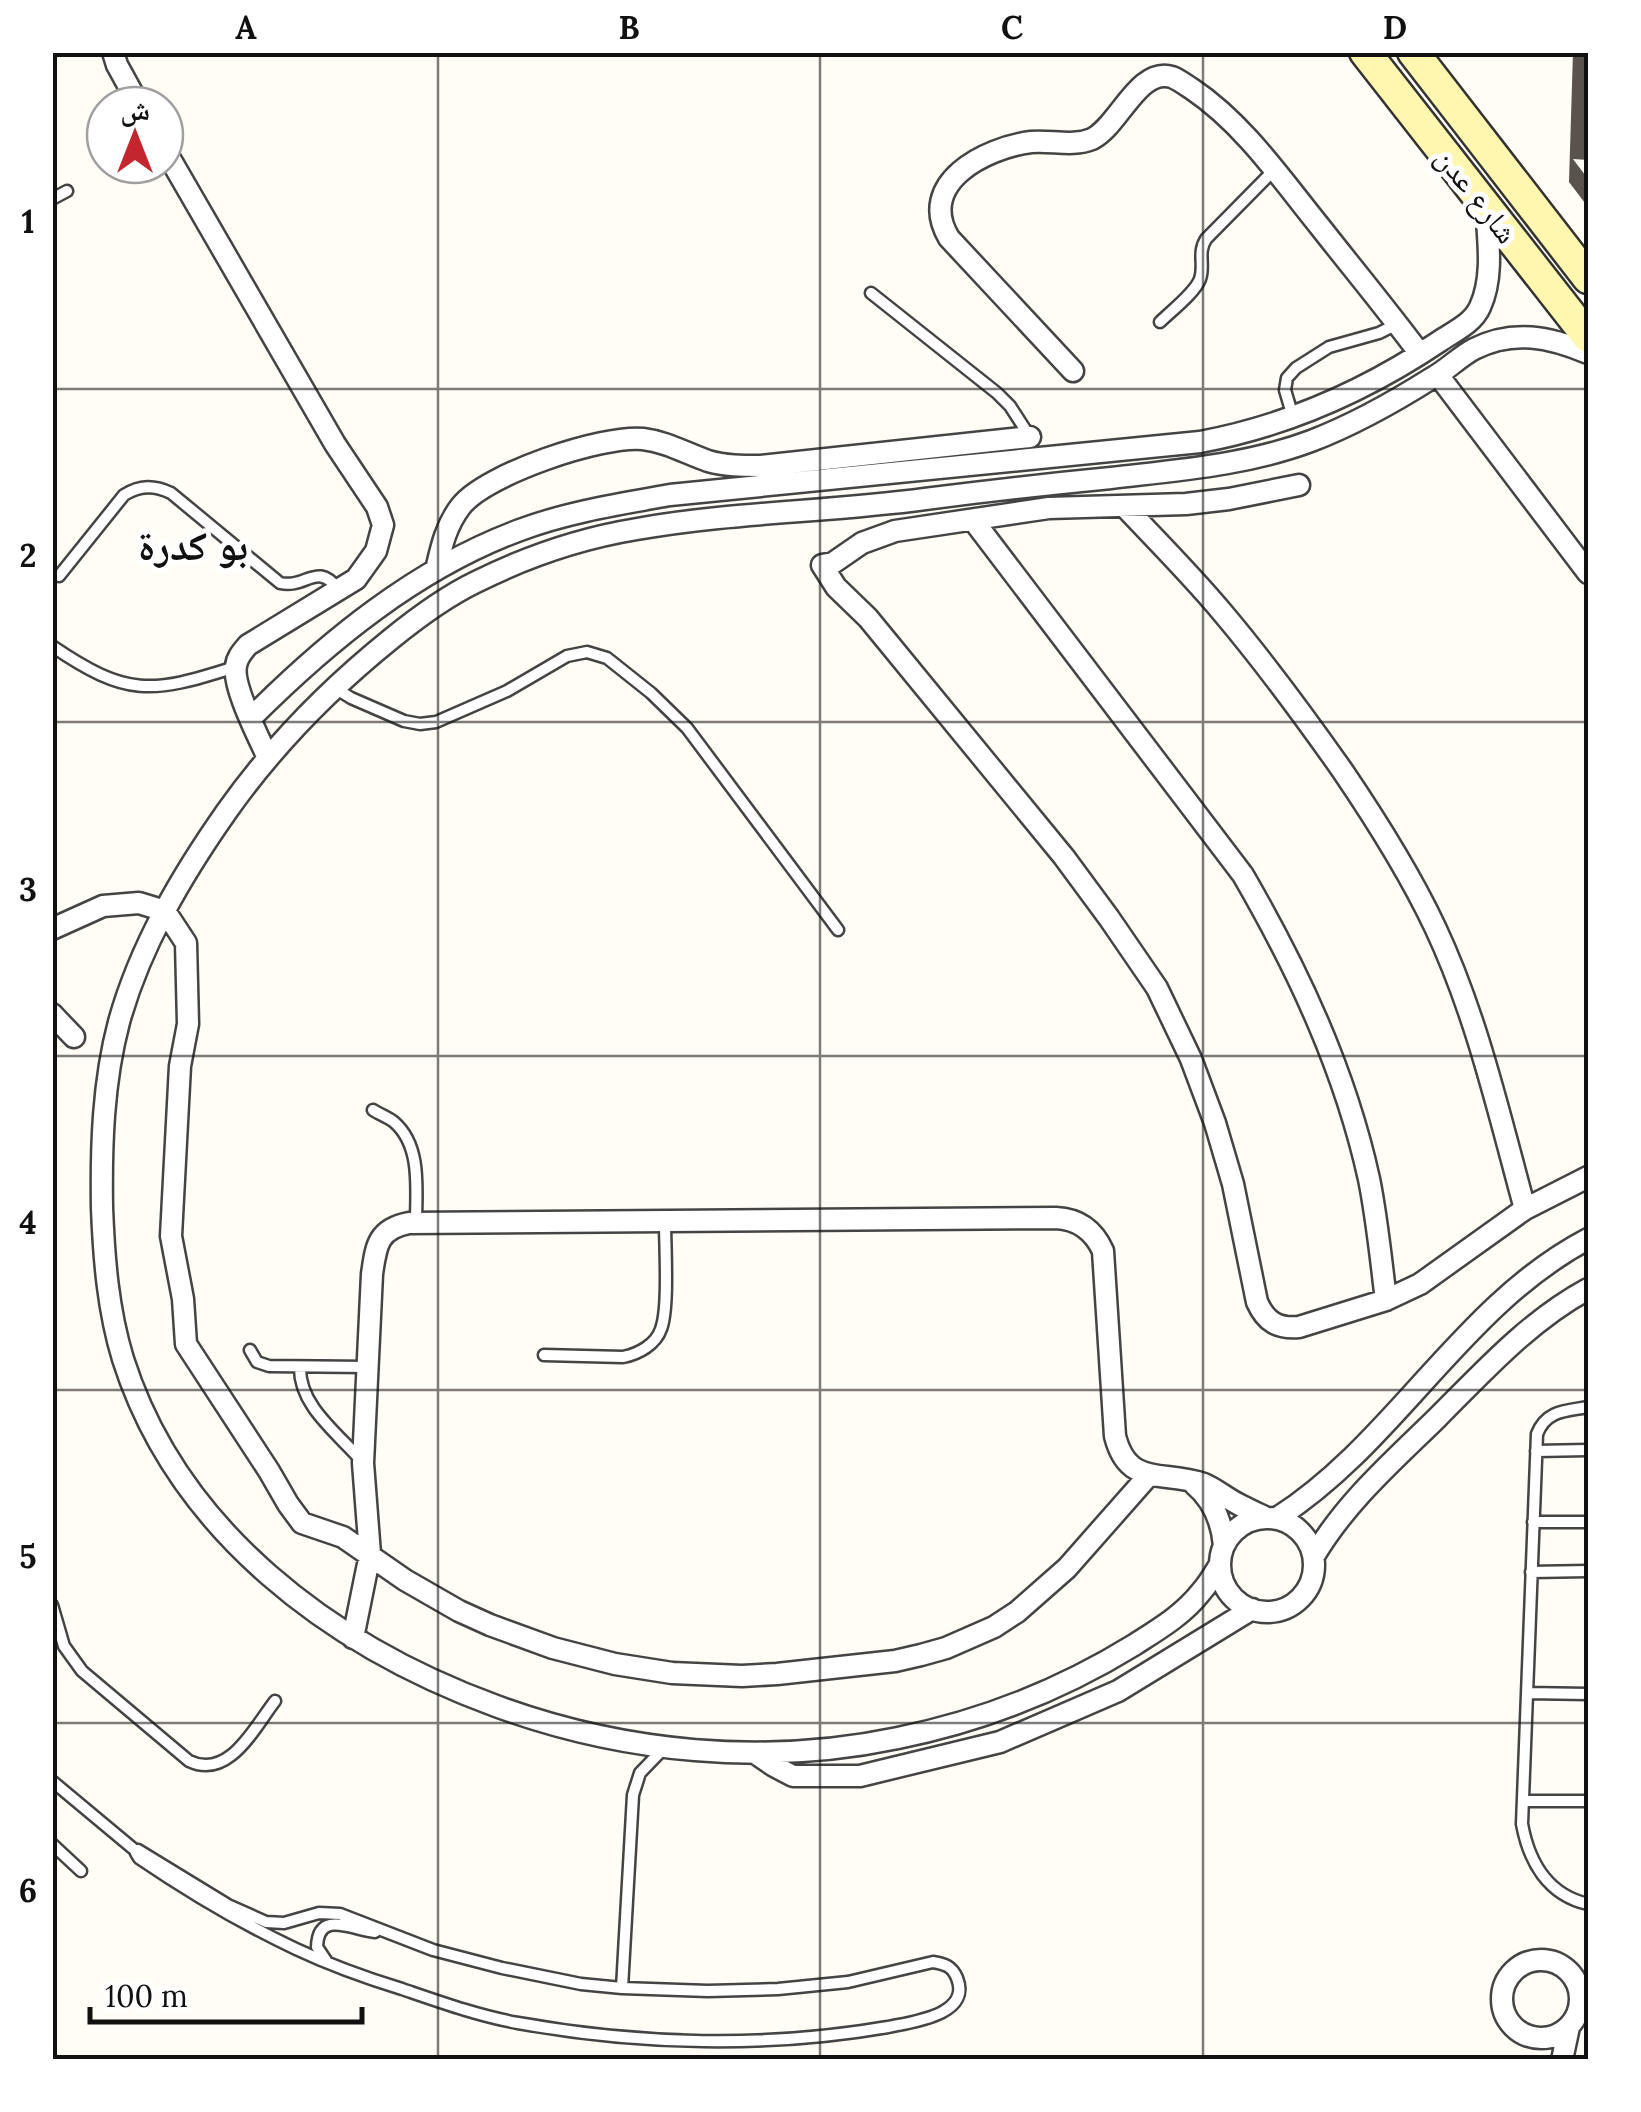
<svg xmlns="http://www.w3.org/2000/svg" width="1641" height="2112" font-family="Lora,'Noto Naskh Arabic',serif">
<rect width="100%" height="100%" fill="#fffdf5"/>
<path fill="#5a524d" d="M1573 52H1588V160L1573 159 1588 179V207L1569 182Z"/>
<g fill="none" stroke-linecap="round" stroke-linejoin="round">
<defs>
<path id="lane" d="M52 199 67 191
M871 293 997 393 1010 406 1030 437
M1160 322C1171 311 1195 293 1200 279 1205 265 1197 253 1206 239L1274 170
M1293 417 1285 390 1287 378 1296 368 1329 347 1379 333 1397 324
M59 576 124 495C140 485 154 485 171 493L280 583C306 589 317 561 338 589
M52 646C127 697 151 694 235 667
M335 688 351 698 404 721 420 724 436 722 507 691 567 656 587 652 607 658 651 693 687 728 838 930
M373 1110C379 1114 388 1117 394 1122 422 1146 416 1190 416 1222
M250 1350 257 1362 269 1366 367 1367
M544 1355 623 1357C639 1354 656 1344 661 1329 669 1308 665 1247 665 1222
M300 1367C299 1405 336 1432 360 1459
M1588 1407C1566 1411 1546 1410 1537 1434L1522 1824C1529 1862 1548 1895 1588 1904
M1536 1451 1588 1450
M1533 1522H1588
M1531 1572 1588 1571
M52 1605 64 1646 82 1671 189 1761C229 1780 254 1728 275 1701
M1527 1693 1588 1694
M52 1781 136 1851
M1523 1801H1588
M52 1844 81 1871
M138 1850 228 1905 266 1922 284 1923 319 1913 340 1914 433 1950 502 1968 581 1984 622 1988 708 1991 778 1989 848 1982 933 1962C945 1964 952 1966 957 1978 972 2015 912 2022 888 2027 767 2048 639 2045 518 2023 479 2016 440 2002 402 1989 366 1978 330 1965 296 1949 241 1923 189 1892 139 1858L136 1853Z
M327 1962 317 1947C318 1909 353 1930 375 1932
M622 1988 633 1795 640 1773 666 1746"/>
<path id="street" d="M113 52 117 65 139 105
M165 150 335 444 377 507 383 525 376 551 356 579 248 645C243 651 237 657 236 666 232 686 259 738 268 758
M1073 371 949 238C916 183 985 148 1031 142 1051 140 1073 147 1092 139 1119 126 1138 67 1172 77 1179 80 1186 85 1192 89 1244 124 1282 180 1321 228 1354 270 1388 311 1420 354
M1438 375 1588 573
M1299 485 1229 499 1186 504 1049 508 895 531 862 543 833 563 822 565 836 587 868 618 1064 857 1109 918 1157 988 1191 1059 1215 1123 1233 1184 1257 1302C1266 1322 1278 1329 1299 1327L1386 1300 1420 1284 1525 1209 1588 1177
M1124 506C1157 541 1191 575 1222 612 1265 663 1304 716 1342 770 1376 820 1409 872 1435 927 1477 1016 1499 1114 1525 1209
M973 520 1243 875C1298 970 1345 1070 1369 1179 1377 1218 1381 1260 1386 1300
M436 570C441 548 446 525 461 506 486 474 602 435 643 439 667 442 685 453 708 461 725 466 743 466 761 466L1030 437
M251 718C328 641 417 568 520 530 568 512 620 504 670 495L1200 442C1287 426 1367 390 1440 341 1455 331 1473 323 1480 307 1494 277 1488 239 1486 208
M52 929 103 906 139 903 165 911 186 943 188 1024 180 1066 171 1236 183 1299 186 1344 269 1471 288 1504 302 1523 343 1537 405 1580 459 1611 490 1625 553 1648 615 1664 672 1673 742 1676 777 1674 895 1661 921 1655 946 1648 994 1627 1017 1612 1067 1568 1149 1475
M52 1014 74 1037
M1194 1484C1213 1500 1222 1521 1224 1546
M1220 1565a47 47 0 1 1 94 0a47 47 0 1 1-94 0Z
M1277 1518C1395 1443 1462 1305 1588 1239
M1314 1556C1346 1502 1392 1462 1437 1418 1484 1371 1529 1321 1588 1289
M1220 1564C1214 1574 1209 1583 1201 1592 1183 1615 1159 1629 1134 1645 1061 1690 982 1721 898 1738 765 1766 624 1753 496 1706 332 1646 178 1532 123 1359 108 1310 104 1259 102 1208 101 1146 103 1082 119 1022 140 946 182 875 227 811 273 746 329 689 391 639 418 617 445 597 476 582 526 557 582 538 637 529 731 512 830 512 925 499 987 491 1049 484 1111 478 1179 470 1247 465 1311 441 1353 425 1394 402 1432 378 1447 370 1459 357 1474 349 1513 329 1550 337 1588 353
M353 1638 370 1554 363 1463 372 1274C376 1247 377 1229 409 1223L1056 1218C1079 1219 1094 1231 1103 1251L1115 1436C1128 1488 1164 1470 1204 1484 1216 1489 1226 1498 1238 1504 1247 1509 1257 1513 1267 1518
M755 1753 774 1766 793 1776H860L1000 1742 1118 1691 1252 1609
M1502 1999a39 39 0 1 1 78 0a39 39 0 1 1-78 0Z
M1562 2060 1569 2027"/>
<path id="secondary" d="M1365 52 1588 337
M1413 52 1588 278"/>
</defs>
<use href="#lane" stroke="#444" stroke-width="15"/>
<use href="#street" stroke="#444" stroke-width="25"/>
<use href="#secondary" stroke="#333" stroke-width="35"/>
<use href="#lane" stroke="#fff" stroke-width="10"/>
<use href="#street" stroke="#fff" stroke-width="20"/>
<use href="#secondary" stroke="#fff6b0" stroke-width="30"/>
</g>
<path fill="none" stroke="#111" stroke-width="2.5" stroke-opacity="0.55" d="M438 52V2060M820 52V2060M1203 52V2060M52 389H1588M52 722H1588M52 1056H1588M52 1390H1588M52 1723H1588"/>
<g text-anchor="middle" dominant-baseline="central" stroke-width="10" stroke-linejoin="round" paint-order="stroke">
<g font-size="30" fill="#111" stroke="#fff">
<text transform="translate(1477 195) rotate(52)">شارع عدن</text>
</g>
<g font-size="40" font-weight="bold" fill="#111" stroke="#fff">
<text x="193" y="545">بو كدرة</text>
</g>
</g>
<rect width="1641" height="2112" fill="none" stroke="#ffffff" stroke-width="110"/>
<g transform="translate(135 135)"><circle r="48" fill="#ffffff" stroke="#a0a0a0" stroke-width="2.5"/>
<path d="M0-8L18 38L0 25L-18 38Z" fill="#c4262e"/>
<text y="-15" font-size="28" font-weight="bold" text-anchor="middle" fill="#111111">ش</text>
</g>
<path d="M90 2007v15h272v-15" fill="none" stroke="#111111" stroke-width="5"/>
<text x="105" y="2007" font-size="30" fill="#111111" stroke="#ffffff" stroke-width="8" paint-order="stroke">100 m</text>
<rect x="55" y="55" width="1531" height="2002" fill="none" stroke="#111" stroke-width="4"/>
<g font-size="32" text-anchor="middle" font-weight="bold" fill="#111">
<text x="246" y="39">A</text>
<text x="629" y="39">B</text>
<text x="1012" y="39">C</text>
<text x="1395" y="39">D</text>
<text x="28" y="233">1</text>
<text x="28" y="567">2</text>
<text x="28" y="901">3</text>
<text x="28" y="1234">4</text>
<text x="28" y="1568">5</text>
<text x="28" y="1902">6</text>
</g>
</svg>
